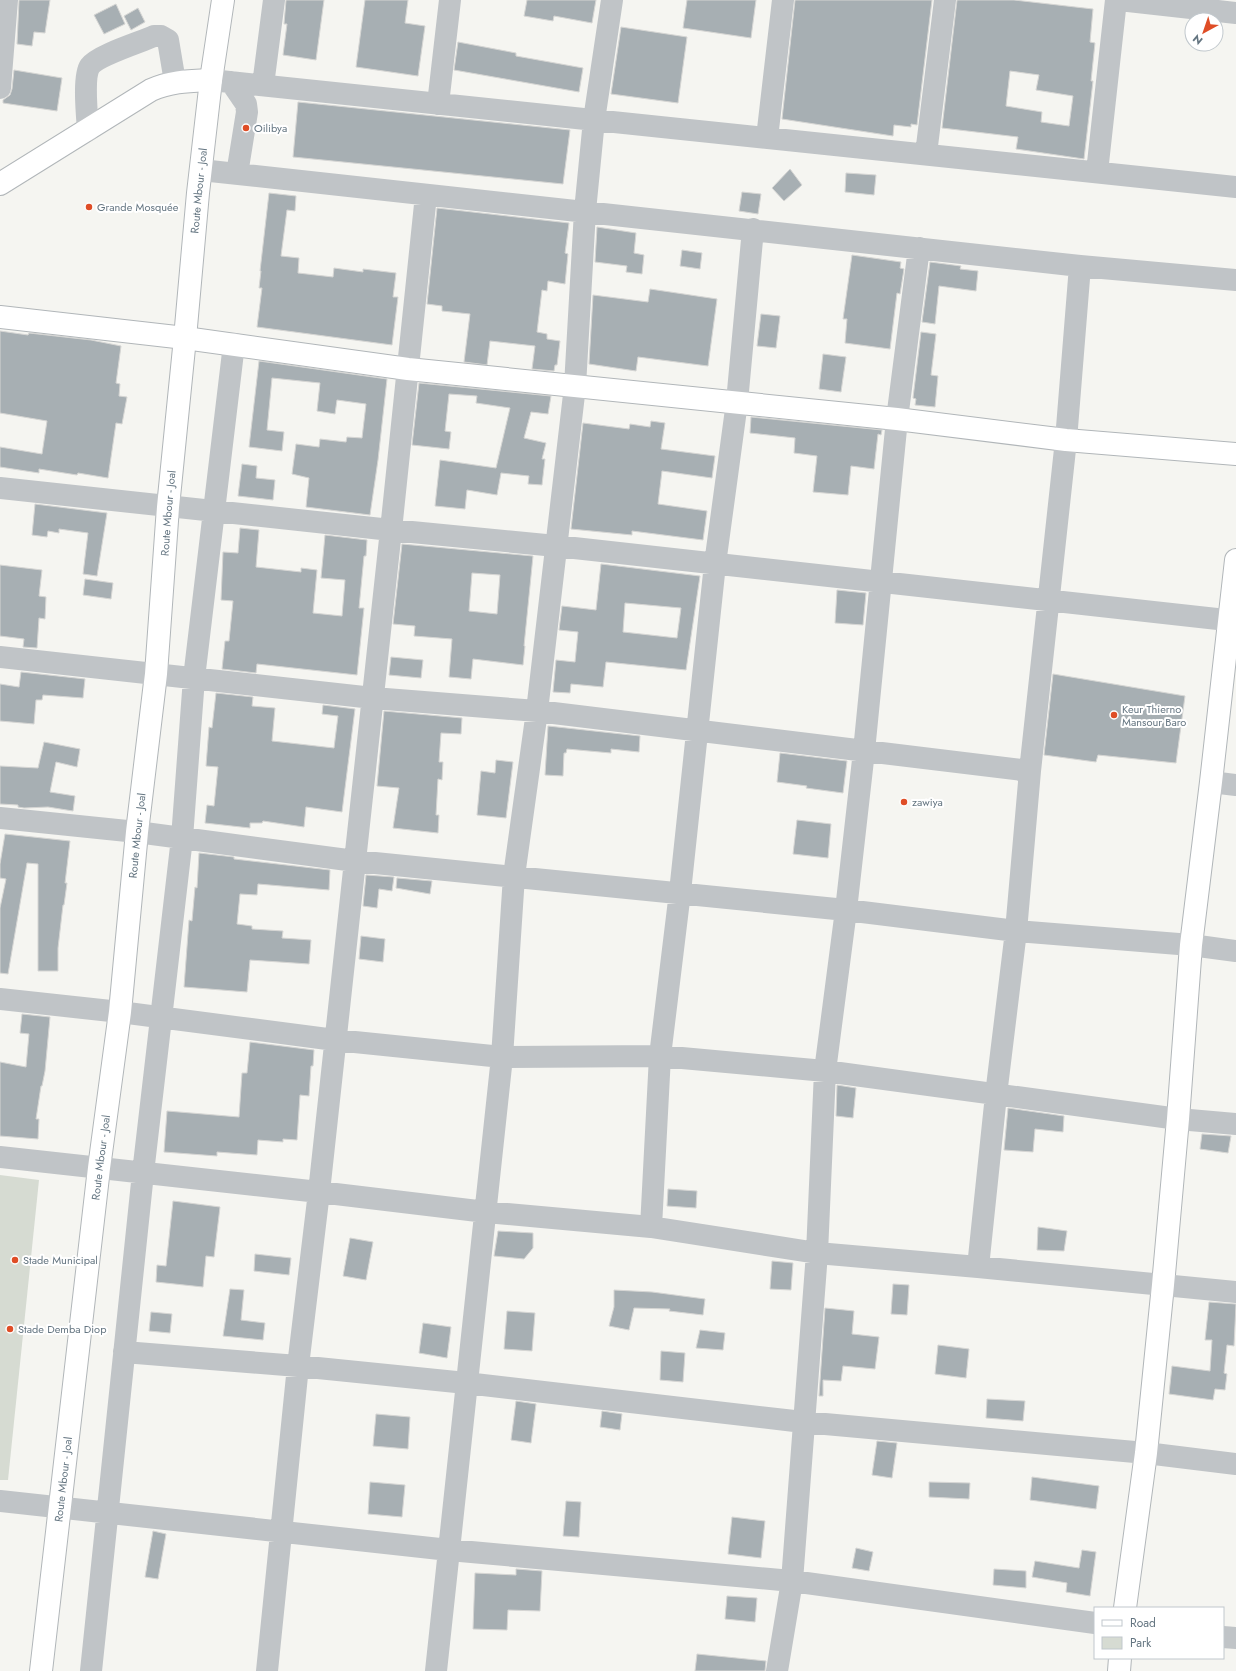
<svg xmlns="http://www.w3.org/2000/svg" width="1236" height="1671" viewBox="0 0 1236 1671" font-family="Jost,sans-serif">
  <rect width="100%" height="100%" fill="#f5f5f1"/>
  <path fill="#d6dbd2" d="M 0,1175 L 39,1180 L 8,1480 L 0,1480 Z"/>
  <path fill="#a7afb3" stroke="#d6d6d4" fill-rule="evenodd" d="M 19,0 L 50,0 L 45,33 L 34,32 L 32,46 L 17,44 Z
    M 286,0 L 324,0 L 316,60 L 283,55 L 287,24 L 284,24 Z
    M 365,0 L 408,0 L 405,23 L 425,26 L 418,76 L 356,67 Z
    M 527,0 L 596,0 L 592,23 L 554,16 L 553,21 L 524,16 Z
    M 687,0 L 756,0 L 751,38 L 683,28 Z
    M 795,0 L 932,0 L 917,125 L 911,124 L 911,127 L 894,125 L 893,136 L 782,119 Z
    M 957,0 L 1014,0 L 1093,9 L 1090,42 L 1095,43 L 1091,81 L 1093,81 L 1084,159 L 1016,149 L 1018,137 L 942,128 ZM 1010,71 L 1039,75 L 1036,90 L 1073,96 L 1069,126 L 1041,122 L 1042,112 L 1006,106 Z
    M 116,4 L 125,24 L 104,34 L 94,15 Z
    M 138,8 L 145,22 L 131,30 L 124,16 Z
    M 621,27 L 687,37 L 678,103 L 611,94 Z
    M 458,42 L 516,53 L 516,56 L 583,68 L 579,92 L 454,70 Z
    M 14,70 L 62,78 L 57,111 L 3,103 L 3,100 L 10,95 L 12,89 Z
    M 298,102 L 570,130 L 563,184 L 293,157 Z
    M 790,169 L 802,185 L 784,201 L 772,188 Z
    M 846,173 L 876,175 L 874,195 L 845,192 Z
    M 742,192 L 761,194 L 758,214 L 739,211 Z
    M 269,193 L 296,196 L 295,211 L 287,210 L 281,256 L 299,258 L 298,273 L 333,277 L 334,268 L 363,272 L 363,269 L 396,273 L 393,297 L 398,297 L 392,345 L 257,327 L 262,288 L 259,288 L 261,271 L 260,271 Z
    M 437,208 L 569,223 L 565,253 L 568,254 L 565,284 L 548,281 L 547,291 L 542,290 L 537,332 L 547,334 L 547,339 L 560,341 L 557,365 L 555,365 L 554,371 L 532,369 L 535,346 L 490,341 L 487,365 L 464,362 L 470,314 L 442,311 L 442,306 L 427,304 Z
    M 597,227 L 636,233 L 634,253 L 644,255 L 642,274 L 626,272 L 627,266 L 595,262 Z
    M 682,250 L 702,253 L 700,269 L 680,266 Z
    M 852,255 L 901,262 L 900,268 L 904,269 L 900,294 L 897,293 L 890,349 L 845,343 L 847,319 L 843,319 Z
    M 930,262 L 961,266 L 960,269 L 978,271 L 976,291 L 939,286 L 935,324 L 922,322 Z
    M 650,289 L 717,299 L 708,366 L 638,357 L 636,371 L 589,364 L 593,295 L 648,302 Z
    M 761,314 L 780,316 L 776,348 L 757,346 Z
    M 0,331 L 28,335 L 29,333 L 91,340 L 121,346 L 116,383 L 120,384 L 119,396 L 127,397 L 122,424 L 116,423 L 108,478 L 78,473 L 77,475 L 39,469 L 39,473 L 0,467 L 0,447 L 42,454 L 47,421 L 0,413 Z
    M 921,332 L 936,334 L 931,375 L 938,376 L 935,407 L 915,405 L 916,399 L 913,398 Z
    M 823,354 L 846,357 L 841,392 L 819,389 Z
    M 259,361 L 387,379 L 378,460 L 370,515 L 306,507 L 309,478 L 292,474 L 296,444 L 319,447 L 320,439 L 346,442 L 347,437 L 362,438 L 366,404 L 337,400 L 335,414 L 317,411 L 320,383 L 272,378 L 267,430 L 284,432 L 282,451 L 249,447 Z
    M 419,383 L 551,396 L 548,414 L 531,412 L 524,438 L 546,443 L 542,459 L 545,459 L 542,485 L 528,484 L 529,476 L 501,473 L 497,495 L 467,490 L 465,509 L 435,506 L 440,460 L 496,468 L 510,408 L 476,403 L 477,396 L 449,394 L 445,431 L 451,432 L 449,449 L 412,445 Z
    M 751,417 L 882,430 L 881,435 L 878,434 L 874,469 L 851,466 L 848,495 L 813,492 L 817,456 L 794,453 L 795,438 L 750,433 Z
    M 651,421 L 665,423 L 661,449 L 715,456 L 712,478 L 662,471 L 658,504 L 707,511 L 703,540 L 632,531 L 632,535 L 571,529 L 583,423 L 629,429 L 630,424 L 650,427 Z
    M 242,464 L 257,466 L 256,478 L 275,480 L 273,500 L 238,496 Z
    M 35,504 L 107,513 L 97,576 L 83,574 L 88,533 L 59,529 L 59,533 L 48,531 L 47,537 L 32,535 Z
    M 240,528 L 259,530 L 256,567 L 301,572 L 301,568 L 317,570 L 313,613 L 342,616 L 345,580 L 321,578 L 325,535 L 367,540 L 366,556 L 364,556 L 359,608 L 364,608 L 357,675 L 257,664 L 256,673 L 222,669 L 225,641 L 229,641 L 233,601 L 221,600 L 223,552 L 238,553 Z
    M 402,544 L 533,556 L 524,646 L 525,646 L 523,665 L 473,659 L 471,679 L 449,677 L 452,639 L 414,636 L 415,626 L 393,624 ZM 472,573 L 500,575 L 497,614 L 469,611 Z
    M 601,564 L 700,576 L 686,670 L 606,662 L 603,687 L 571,684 L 570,693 L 553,692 L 556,660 L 575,662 L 578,632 L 559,630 L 562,606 L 596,610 ZM 625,603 L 681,608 L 677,638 L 623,632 Z
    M 0,565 L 42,570 L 39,596 L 46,597 L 45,619 L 39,618 L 37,648 L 23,647 L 24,639 L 0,636 Z
    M 85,579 L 113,583 L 111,599 L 83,595 Z
    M 837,590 L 866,593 L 863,625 L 835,623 Z
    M 391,657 L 423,660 L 421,678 L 389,675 Z
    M 21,672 L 85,679 L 83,698 L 43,695 L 42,700 L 36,700 L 34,724 L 0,721 L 0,684 L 19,687 Z
    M 1053,674 L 1185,696 L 1176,763 L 1098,755 L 1096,762 L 1044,755 Z
    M 216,693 L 253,697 L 252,706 L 275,708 L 272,741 L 334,748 L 338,716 L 322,714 L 323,705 L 355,709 L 342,812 L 306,807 L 304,827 L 263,821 L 262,823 L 250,823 L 250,828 L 205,823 L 207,805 L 214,806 L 218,767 L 206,766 L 209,727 L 212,728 Z
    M 384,711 L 462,718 L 461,734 L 441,733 L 439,762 L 443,762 L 442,780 L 438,779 L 436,815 L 439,815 L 438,833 L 393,828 L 399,788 L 377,786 Z
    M 548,726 L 640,736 L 639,752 L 611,749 L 611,753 L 567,749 L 566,753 L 564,753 L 563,776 L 545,775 Z
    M 44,742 L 80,749 L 77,767 L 56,762 L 50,792 L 75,796 L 73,811 L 48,807 L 24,808 L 18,807 L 18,805 L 0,804 L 0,766 L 38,768 Z
    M 780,753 L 847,761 L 843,793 L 806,788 L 807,786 L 777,782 Z
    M 496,760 L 513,762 L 506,818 L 477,815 L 481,771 L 495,773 Z
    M 797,820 L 831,824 L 828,858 L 793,854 Z
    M 5,834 L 70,841 L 65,883 L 67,883 L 64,905 L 63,905 L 58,948 L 58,971 L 38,971 L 38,864 L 27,863 L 8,974 L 0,973 L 0,908 L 6,879 L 0,878 L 0,864 Z
    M 199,853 L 234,857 L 234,859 L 330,870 L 329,890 L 258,884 L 257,895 L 240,894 L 237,924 L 252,926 L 252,929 L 283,931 L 282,938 L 311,940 L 309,964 L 250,960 L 247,992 L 184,987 L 189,920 L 192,921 L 195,887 L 197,888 Z
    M 366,875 L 394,877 L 392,891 L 379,889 L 377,908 L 363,906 Z
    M 397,878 L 432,881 L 430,894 L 396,888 Z
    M 361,936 L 385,939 L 383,962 L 359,959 Z
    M 22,1014 L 50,1017 L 45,1071 L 42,1086 L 41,1086 L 36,1119 L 39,1119 L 38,1139 L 0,1136 L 0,1062 L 26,1067 L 29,1034 L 20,1033 Z
    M 250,1042 L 314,1050 L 313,1066 L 311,1066 L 309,1096 L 300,1095 L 297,1140 L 283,1139 L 283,1142 L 258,1140 L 257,1155 L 217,1152 L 217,1156 L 164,1152 L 167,1111 L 239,1117 L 242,1073 L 247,1073 Z
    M 837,1085 L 856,1088 L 853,1118 L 836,1116 Z
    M 1008,1108 L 1064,1116 L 1063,1132 L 1035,1129 L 1033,1152 L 1004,1150 Z
    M 1202,1134 L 1231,1136 L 1228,1153 L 1200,1149 Z
    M 668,1189 L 697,1191 L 696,1208 L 667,1206 Z
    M 173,1201 L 220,1207 L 214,1257 L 206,1256 L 203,1287 L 156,1282 L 157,1265 L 166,1266 Z
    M 1038,1227 L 1067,1231 L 1064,1251 L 1037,1250 Z
    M 498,1231 L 533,1233 L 533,1248 L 524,1259 L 494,1256 Z
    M 350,1238 L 373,1242 L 366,1280 L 343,1276 Z
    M 255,1254 L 291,1258 L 289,1275 L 254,1271 Z
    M 772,1261 L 793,1263 L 791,1290 L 770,1289 Z
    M 893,1284 L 909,1285 L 907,1315 L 891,1314 Z
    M 230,1289 L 244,1290 L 241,1320 L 265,1323 L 263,1340 L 223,1336 Z
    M 614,1290 L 652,1292 L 705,1299 L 703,1315 L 669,1311 L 670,1309 L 634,1308 L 629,1330 L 609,1326 L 614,1307 Z
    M 1209,1302 L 1236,1304 L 1234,1346 L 1227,1345 L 1224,1373 L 1227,1374 L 1225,1390 L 1215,1389 L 1213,1400 L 1169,1394 L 1172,1366 L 1210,1371 L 1212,1340 L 1205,1340 Z
    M 825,1308 L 854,1311 L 852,1334 L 879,1337 L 875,1369 L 843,1366 L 841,1381 L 823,1380 L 823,1396 L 819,1396 Z
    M 507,1311 L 535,1313 L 532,1351 L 504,1349 Z
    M 151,1312 L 172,1314 L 170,1333 L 149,1331 Z
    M 423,1323 L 451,1327 L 447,1358 L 419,1353 Z
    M 700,1330 L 725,1333 L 723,1350 L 696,1348 Z
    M 938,1345 L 969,1349 L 966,1378 L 935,1374 Z
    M 661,1351 L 685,1353 L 683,1382 L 660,1380 Z
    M 987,1399 L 1025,1401 L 1023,1421 L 986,1418 Z
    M 516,1401 L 536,1404 L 531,1443 L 511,1440 Z
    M 602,1411 L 622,1414 L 620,1430 L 600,1427 Z
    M 376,1414 L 410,1417 L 408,1449 L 373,1446 Z
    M 877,1441 L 897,1443 L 892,1478 L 872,1475 Z
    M 1032,1477 L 1099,1486 L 1096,1509 L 1030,1500 Z
    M 370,1482 L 405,1485 L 402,1517 L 368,1514 Z
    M 929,1482 L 970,1483 L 969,1499 L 929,1497 Z
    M 566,1501 L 581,1502 L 579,1537 L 563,1536 Z
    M 732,1517 L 765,1521 L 761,1558 L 728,1554 Z
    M 153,1531 L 166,1534 L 158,1579 L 145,1577 Z
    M 856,1548 L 873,1552 L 869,1571 L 852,1568 Z
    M 1082,1550 L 1096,1552 L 1090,1596 L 1066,1592 L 1067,1583 L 1032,1577 L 1035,1561 L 1079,1568 Z
    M 516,1569 L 542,1571 L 540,1611 L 508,1610 L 507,1630 L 473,1629 L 475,1573 L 516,1575 Z
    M 994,1569 L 1026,1571 L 1026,1588 L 993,1585 Z
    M 727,1596 L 757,1598 L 755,1622 L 725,1619 Z
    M 697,1654 L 766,1661 L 765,1671 L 695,1671 Z"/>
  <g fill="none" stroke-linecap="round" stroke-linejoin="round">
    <defs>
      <g id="major">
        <path d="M 0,184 L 151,90 C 171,81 190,81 211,80"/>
        <path d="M 0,317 L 185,338 L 408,369 L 897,419 L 1066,440 L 1236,454"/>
        <path d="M 1125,1608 L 1146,1453 L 1163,1285 L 1178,1119 L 1191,945 L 1211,782 L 1236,560"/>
        <path id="s1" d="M 41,1671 L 99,1168 L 120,1012 L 137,832 L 156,674 L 168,507 L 185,338 L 198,193 L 211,80 L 223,0"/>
        <path d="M 1119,1671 L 1120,1658"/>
      </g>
    </defs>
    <use href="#major" stroke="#b1b6b9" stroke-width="24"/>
    <path stroke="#c0c4c7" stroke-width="22" d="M 1119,0 L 1236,13
      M 211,80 L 1236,187
      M 231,82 L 246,104 L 247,112 L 237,174
      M 263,85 L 274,0
      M 0,88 L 7,0
      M 438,104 L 450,0
      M 88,130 C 87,116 83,76 90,66 C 98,55 141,42 154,36 L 161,36 L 168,40 L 175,82
      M 767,138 L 783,0
      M 926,154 L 945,0
      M 201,170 L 1080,266 L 1236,280
      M 1097,172 L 1116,0
      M 0,488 L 391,530 L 556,546 L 1236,621
      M 0,657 L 373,698 L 537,711 L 1030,771
      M 1211,782 L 1236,785
      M 0,818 L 137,832 L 355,861 L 846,910 L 1016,931 L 1191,945 L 1236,951
      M 0,999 L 120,1012 L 335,1040 L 502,1057 L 660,1056 L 825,1071 L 1178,1119 L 1236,1124
      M 0,1157 L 319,1192 L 486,1212 L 651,1227 L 817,1253 L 978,1267 L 1236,1292
      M 651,1227 L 660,1056 L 680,892 L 715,564 L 737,402 L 753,229
      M 978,1267 L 996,1095 L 1016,931 L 1030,771 L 1066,440 L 1080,266
      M 124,1352 L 298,1366 L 466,1383 L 803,1422 L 1146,1453 L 1236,1464
      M 0,1501 L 449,1550 L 792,1581 L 1095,1623
      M 1223,1637 L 1236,1638
      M 91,1671 L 143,1173 L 182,838 L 194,678 L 234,344
      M 267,1671 L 298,1366 L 319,1192 L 391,530 L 426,195
      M 436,1671 L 502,1057 L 514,876 L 537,711 L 575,386 L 585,211 L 594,120 L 612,0
      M 777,1671 L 792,1581 L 817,1253 L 825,1071 L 846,910 L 864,751 L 897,419 L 919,248"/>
    <use href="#major" stroke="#fff" stroke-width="22"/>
  </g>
  <g fill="#df4d26" stroke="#fff" stroke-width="1.5">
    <circle cx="246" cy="128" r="4"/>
    <circle cx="89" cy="207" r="4"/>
    <circle cx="1114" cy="715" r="4"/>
    <circle cx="904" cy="802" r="4"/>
    <circle cx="15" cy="1260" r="4"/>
    <circle cx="10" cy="1329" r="4"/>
  </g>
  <g text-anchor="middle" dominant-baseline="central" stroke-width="4" stroke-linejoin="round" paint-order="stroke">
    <g font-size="11" fill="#647581" stroke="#fff" text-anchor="start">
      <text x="254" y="128">Oilibya</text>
      <text x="97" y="207">Grande Mosquée</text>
      <text x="1122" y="709">Keur Thierno<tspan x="1122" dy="13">Mansour Baro</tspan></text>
      <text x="912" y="802">zawiya</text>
      <text x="23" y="1260">Stade Municipal</text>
      <text x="18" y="1329">Stade Demba Diop</text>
    </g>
    <g font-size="11" fill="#647581" stroke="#fff">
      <text stroke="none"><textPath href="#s1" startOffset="1489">Route Mbour - Joal</textPath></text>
      <text stroke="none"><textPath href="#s1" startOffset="1165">Route Mbour - Joal</textPath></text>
      <text stroke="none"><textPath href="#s1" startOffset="841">Route Mbour - Joal</textPath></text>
      <text stroke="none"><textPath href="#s1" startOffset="517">Route Mbour - Joal</textPath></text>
      <text stroke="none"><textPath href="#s1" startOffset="193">Route Mbour - Joal</textPath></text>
    </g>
  </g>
  <rect x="1094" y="1607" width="130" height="52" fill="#ffffff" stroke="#c1c8cd"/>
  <rect x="1102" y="1620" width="20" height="6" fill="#ffffff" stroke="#c1c8cd"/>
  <text x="1130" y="1627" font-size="12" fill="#647581">Road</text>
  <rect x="1102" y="1637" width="20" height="12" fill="#d6dbd2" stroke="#c1c8cd"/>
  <text x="1130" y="1647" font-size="12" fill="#647581">Park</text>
  <g transform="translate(1204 32) rotate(220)"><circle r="19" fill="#ffffff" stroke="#c1c8cd"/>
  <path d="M0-3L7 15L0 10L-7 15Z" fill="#df4d26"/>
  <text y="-6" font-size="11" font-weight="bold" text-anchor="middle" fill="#647581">N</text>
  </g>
</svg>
